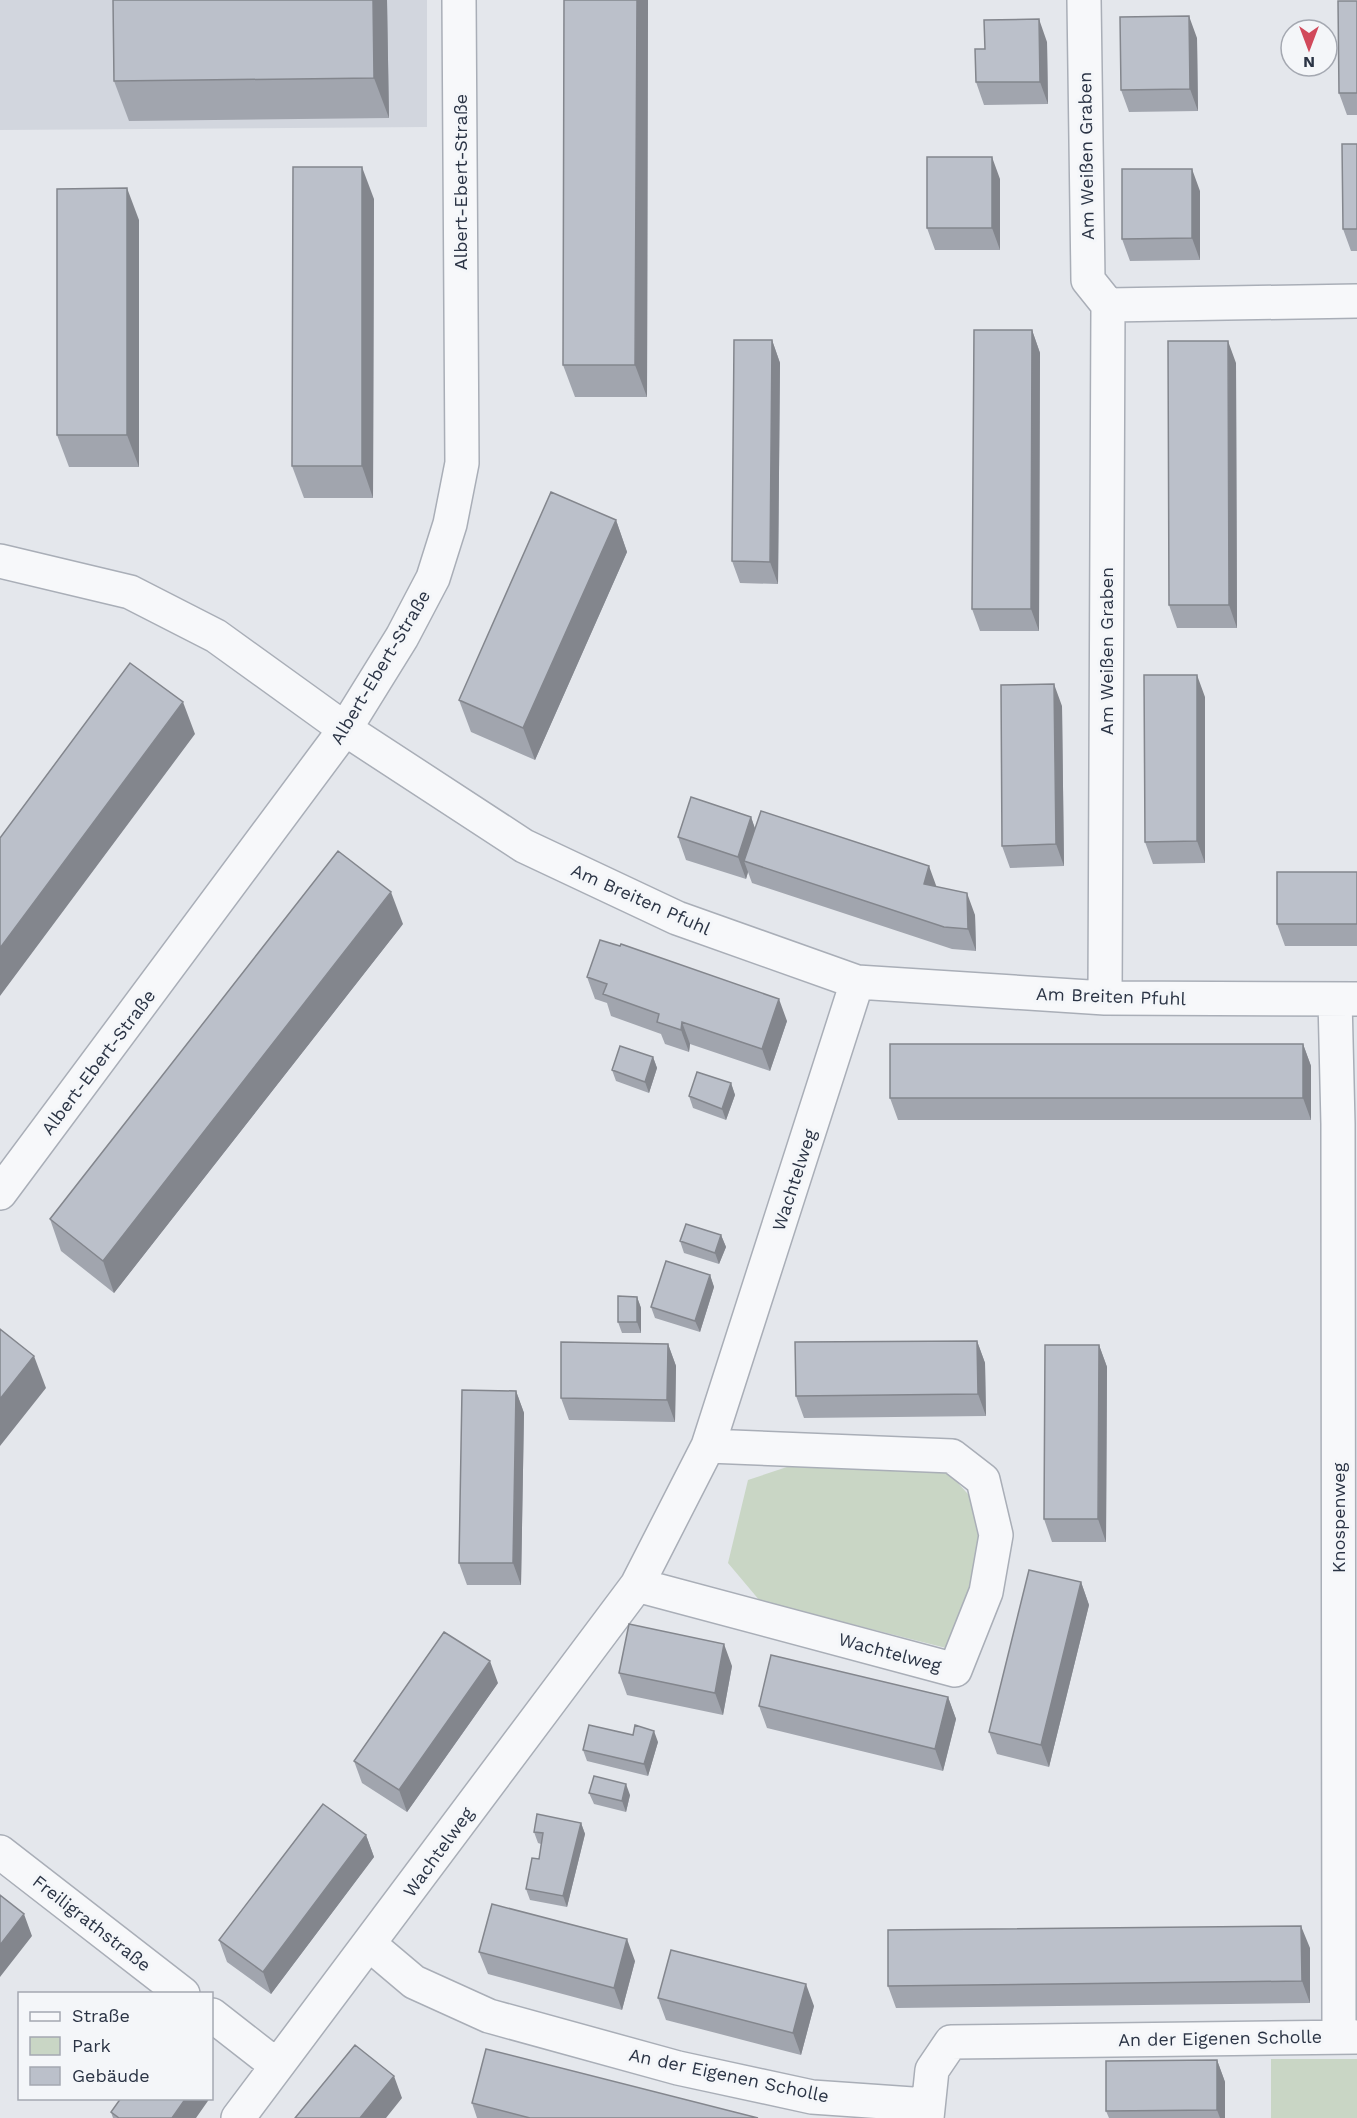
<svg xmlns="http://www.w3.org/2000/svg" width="1357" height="2118" viewBox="0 0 1357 2118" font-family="'Work Sans',sans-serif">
  <rect width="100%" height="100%" fill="#e4e7ec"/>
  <path fill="#d2d6de" d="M 0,0 L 427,0 L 427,127 L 0,130 Z"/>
  <path fill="#c9d6c5" d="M 793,1465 L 949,1473 L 984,1512 L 978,1582 L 958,1651 L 760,1601 L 728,1563 L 748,1480 Z
    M 1271,2059 L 1357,2059 L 1357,2118 L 1271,2118 Z"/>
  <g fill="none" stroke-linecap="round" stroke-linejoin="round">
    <defs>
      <path id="minor" d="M 1084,0 L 1088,280 L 1108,305 L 1105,998
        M 1108,305 L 1357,301
        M 0,561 L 130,592 L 216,636 L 345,729 L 524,846 L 677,918 L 857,982 L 1105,998 L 1357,999
        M 1335,999 L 1338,1124 L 1339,2037
        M 0,1193 L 345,729 L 402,637 L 433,578 L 450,524 L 462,463 L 459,0
        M 637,1585 L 955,1670 L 986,1592 L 996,1535 L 983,1480 L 952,1456 L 708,1446
        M 0,1852 L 183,1994
        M 369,1944 L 414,1982 L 489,2016 L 678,2068 L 812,2097 L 927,2105
        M 212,2015 L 276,2065
        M 238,2118 L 637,1585 L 708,1446 L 857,982
        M 927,2118 L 932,2070 L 951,2042 L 1357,2037"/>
    </defs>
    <use href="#minor" stroke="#a9aeb7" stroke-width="36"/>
    <use href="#minor" stroke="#f7f8fa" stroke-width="33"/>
  </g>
  <path fill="#a1a5ae" d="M 113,0 L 387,0 L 389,118 L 129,121 L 114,81 Z
    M 564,0 L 648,0 L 647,397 L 575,397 L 563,365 Z
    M 1357,1 L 1357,115 L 1347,115 L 1339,93 Z
    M 1197,38 L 1198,111 L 1129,112 L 1121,90 Z
    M 1047,42 L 1048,104 L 984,105 L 976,82 L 985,49 Z
    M 1357,144 L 1357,251 L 1351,251 L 1343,229 Z
    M 1000,179 L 1000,250 L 935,250 L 927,228 Z
    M 1200,191 L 1200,260 L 1130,261 L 1122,239 Z
    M 374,199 L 373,498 L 304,498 L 292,466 Z
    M 139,220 L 139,467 L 69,467 L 57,435 Z
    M 1032,330 L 1040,353 L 1039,631 L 980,631 L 972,609 Z
    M 772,340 L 780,363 L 778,584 L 740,583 L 732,561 Z
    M 1236,363 L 1237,628 L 1177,628 L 1169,605 Z
    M 616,520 L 627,552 L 535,760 L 471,732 L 459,700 Z
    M 1205,697 L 1205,863 L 1153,864 L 1145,842 Z
    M 1062,706 L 1064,866 L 1010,868 L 1002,846 Z
    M 751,817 L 755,829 L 937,887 L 975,915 L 976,951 L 952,949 L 752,883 L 748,872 L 746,879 L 686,860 L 678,837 Z
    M 1357,872 L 1357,946 L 1285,946 L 1277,924 Z
    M 403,924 L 114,1293 L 61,1251 L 50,1219 Z
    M 587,977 L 787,1021 L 770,1071 L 690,1044 L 689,1052 L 665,1044 L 661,1034 L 611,1016 L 607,1003 L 595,999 Z
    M 1303,1044 L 1311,1066 L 1311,1120 L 898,1120 L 890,1098 Z
    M 653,1057 L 657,1068 L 649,1093 L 616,1081 L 612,1070 Z
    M 731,1083 L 735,1095 L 726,1120 L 693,1108 L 689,1096 Z
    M 721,1235 L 726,1247 L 719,1264 L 684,1253 L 680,1241 Z
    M 710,1275 L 714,1287 L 700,1332 L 655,1318 L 651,1307 Z
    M 637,1297 L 641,1308 L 641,1333 L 622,1333 L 618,1322 Z
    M 977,1341 L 985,1363 L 986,1416 L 804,1418 L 796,1396 Z
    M 668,1344 L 676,1366 L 675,1422 L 569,1420 L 561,1398 Z
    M 1099,1345 L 1107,1367 L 1106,1542 L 1052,1542 L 1044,1519 Z
    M 516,1391 L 524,1413 L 521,1585 L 467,1585 L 459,1563 Z
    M 1081,1582 L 1089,1605 L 1049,1767 L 997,1754 L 989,1732 Z
    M 732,1666 L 723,1715 L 627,1695 L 619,1673 Z
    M 498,1683 L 407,1812 L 362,1783 L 354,1761 Z
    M 948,1697 L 956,1719 L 943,1771 L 767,1728 L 759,1706 Z
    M 658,1742 L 648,1776 L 587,1761 L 583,1750 Z
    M 589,1793 L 630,1795 L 626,1812 L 594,1804 Z
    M 581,1823 L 585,1834 L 567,1907 L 530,1900 L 526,1889 L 539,1859 L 541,1844 L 538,1843 L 534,1832 Z
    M 366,1835 L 374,1857 L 271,1994 L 227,1962 L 219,1940 Z
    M 1310,1948 L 1310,2003 L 896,2008 L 888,1986 Z
    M 479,1952 L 635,1961 L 622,2010 L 488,1974 Z
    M 658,1998 L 814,2006 L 801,2055 L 666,2020 Z
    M 1217,2060 L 1225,2082 L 1225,2118 L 1109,2118 L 1106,2111 Z
    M 472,2103 L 758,2118 L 477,2118 Z
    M 111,2112 L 196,2118 L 113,2118 Z"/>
  <path fill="#83868d" d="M 373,0 L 387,0 L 389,118 L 374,78 Z
    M 637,0 L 648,0 L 647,397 L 635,365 Z
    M 1189,16 L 1197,38 L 1198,111 L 1190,89 Z
    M 1039,19 L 1047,42 L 1048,104 L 1040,82 Z
    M 992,157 L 1000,179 L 1000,250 L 992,228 Z
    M 362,167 L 374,199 L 373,498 L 362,466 Z
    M 1192,169 L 1200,191 L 1200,260 L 1192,238 Z
    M 127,188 L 139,220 L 139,467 L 127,435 Z
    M 1032,330 L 1040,353 L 1039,631 L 1031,609 Z
    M 772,340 L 780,363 L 778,584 L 770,562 Z
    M 1228,341 L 1236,363 L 1237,628 L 1229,605 Z
    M 616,520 L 627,552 L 535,760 L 523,728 Z
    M 1197,675 L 1205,697 L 1205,863 L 1197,841 Z
    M 1054,684 L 1062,706 L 1064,866 L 1056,844 Z
    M 183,702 L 195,734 L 0,996 L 0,948 Z
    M 751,817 L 759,840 L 744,861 L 748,872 L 746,879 L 738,857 Z
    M 929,866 L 937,888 L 924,884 Z
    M 391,892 L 403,924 L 114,1293 L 103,1261 Z
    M 967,893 L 975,915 L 976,951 L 968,929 Z
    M 779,999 L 787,1021 L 770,1071 L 762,1049 Z
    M 682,1022 L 690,1044 L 689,1052 L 681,1030 Z
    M 1303,1044 L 1311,1066 L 1311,1120 L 1303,1098 Z
    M 653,1057 L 657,1068 L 649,1093 L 645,1082 Z
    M 731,1083 L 735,1095 L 726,1120 L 722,1109 Z
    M 721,1235 L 726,1247 L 719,1264 L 715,1253 Z
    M 710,1275 L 714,1287 L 700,1332 L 695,1321 Z
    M 637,1297 L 641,1308 L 641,1333 L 637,1322 Z
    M 977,1341 L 985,1363 L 986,1416 L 978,1394 Z
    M 668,1344 L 676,1366 L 675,1422 L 667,1400 Z
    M 1099,1345 L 1107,1367 L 1106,1542 L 1098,1519 Z
    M 34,1356 L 46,1388 L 0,1446 L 0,1399 Z
    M 516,1391 L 524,1413 L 521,1585 L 513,1563 Z
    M 1081,1582 L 1089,1605 L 1049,1767 L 1041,1745 Z
    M 724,1644 L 732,1666 L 723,1715 L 715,1693 Z
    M 490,1661 L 498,1683 L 407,1812 L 399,1790 Z
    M 948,1697 L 956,1719 L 943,1771 L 935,1749 Z
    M 654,1731 L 658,1742 L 648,1776 L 644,1764 Z
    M 626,1784 L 630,1795 L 626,1812 L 622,1801 Z
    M 581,1823 L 585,1834 L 567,1907 L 563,1896 Z
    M 366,1835 L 374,1857 L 271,1994 L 263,1972 Z
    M 24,1914 L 32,1936 L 0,1977 L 0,1945 Z
    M 1301,1926 L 1310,1948 L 1310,2003 L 1302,1981 Z
    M 627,1939 L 635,1961 L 622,2010 L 614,1988 Z
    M 806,1984 L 814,2006 L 801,2055 L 793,2033 Z
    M 1217,2060 L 1225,2082 L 1225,2118 L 1220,2118 L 1217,2110 Z
    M 394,2076 L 402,2098 L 386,2118 L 360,2118 Z
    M 186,2098 L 210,2098 L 196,2118 L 172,2118 Z"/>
  <path fill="#bbc0ca" stroke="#83868d" stroke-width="1.5" d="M 113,0 L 373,0 L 374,78 L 114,81 Z
    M 564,0 L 637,0 L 635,365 L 563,365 Z
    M 1338,1 L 1357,1 L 1357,93 L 1339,93 Z
    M 1189,16 L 1190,89 L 1121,90 L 1120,17 Z
    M 1039,19 L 1040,82 L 976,82 L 975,49 L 985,49 L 984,20 Z
    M 1342,144 L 1357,144 L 1357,229 L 1343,229 Z
    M 927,157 L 992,157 L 992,228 L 927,228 Z
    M 293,167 L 362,167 L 362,466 L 292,466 Z
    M 1122,169 L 1192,169 L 1192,238 L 1122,239 Z
    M 127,188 L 127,435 L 57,435 L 57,189 Z
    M 974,330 L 1032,330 L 1031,609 L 972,609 Z
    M 734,340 L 772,340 L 770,562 L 732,561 Z
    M 1168,341 L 1228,341 L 1229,605 L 1169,605 Z
    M 551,492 L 616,520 L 523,728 L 459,700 Z
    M 130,663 L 183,702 L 0,948 L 0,838 Z
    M 1144,675 L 1197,675 L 1197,841 L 1145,842 Z
    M 1054,684 L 1056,844 L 1002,846 L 1001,685 Z
    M 691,797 L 751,817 L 738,857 L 678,837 Z
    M 761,811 L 929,866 L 924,884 L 967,893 L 968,929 L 944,927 L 744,861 Z
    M 338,851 L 391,892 L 103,1261 L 50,1219 Z
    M 1277,872 L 1357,872 L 1357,924 L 1277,924 Z
    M 600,940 L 620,946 L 621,944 L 779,999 L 762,1049 L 682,1022 L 681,1030 L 657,1022 L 659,1014 L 603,994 L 607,984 L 587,977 Z
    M 890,1044 L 1303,1044 L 1303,1098 L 890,1098 Z
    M 620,1046 L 653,1057 L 645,1082 L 612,1070 Z
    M 697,1072 L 731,1083 L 722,1109 L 689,1096 Z
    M 686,1224 L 721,1235 L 715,1253 L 680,1241 Z
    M 666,1261 L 710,1275 L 695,1321 L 651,1307 Z
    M 618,1296 L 637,1297 L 637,1322 L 618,1322 Z
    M 0,1329 L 34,1356 L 0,1399 Z
    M 977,1341 L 978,1394 L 796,1396 L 795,1342 Z
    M 561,1342 L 668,1344 L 667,1400 L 561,1398 Z
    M 1045,1345 L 1099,1345 L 1098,1519 L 1044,1519 Z
    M 462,1390 L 516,1391 L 513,1563 L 459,1563 Z
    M 1029,1570 L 1081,1582 L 1041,1745 L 989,1732 Z
    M 629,1624 L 724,1644 L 715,1693 L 619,1673 Z
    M 444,1632 L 490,1661 L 399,1790 L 354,1761 Z
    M 771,1655 L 948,1697 L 935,1749 L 759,1706 Z
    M 589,1725 L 633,1735 L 635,1725 L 654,1731 L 644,1764 L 583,1750 Z
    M 594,1776 L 626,1784 L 622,1801 L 589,1793 Z
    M 323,1804 L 366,1835 L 263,1972 L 219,1940 Z
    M 537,1814 L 581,1823 L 563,1896 L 526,1889 L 532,1858 L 539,1859 L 543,1833 L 534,1832 Z
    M 0,1895 L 24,1914 L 0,1945 Z
    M 492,1904 L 627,1939 L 614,1988 L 479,1952 Z
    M 1301,1926 L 1302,1981 L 888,1986 L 888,1930 Z
    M 671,1950 L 806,1984 L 793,2033 L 658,1998 Z
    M 355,2045 L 394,2076 L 360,2118 L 295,2118 Z
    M 486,2049 L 758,2118 L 530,2118 L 472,2103 Z
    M 1217,2060 L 1217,2110 L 1106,2111 L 1106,2061 Z
    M 121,2098 L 186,2098 L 172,2118 L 119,2118 L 111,2112 Z"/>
  <g text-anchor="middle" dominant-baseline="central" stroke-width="6" stroke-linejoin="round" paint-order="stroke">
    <g font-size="18" fill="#2b3445" stroke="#f4f6f9">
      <text transform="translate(1086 156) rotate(-91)">Am Weißen Graben</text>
      <text transform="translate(460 182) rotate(-90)">Albert-Ebert-Straße</text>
      <text transform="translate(1106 651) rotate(-90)">Am Weißen Graben</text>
      <text transform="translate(380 667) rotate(-59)">Albert-Ebert-Straße</text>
      <text transform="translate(641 899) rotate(24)">Am Breiten Pfuhl</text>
      <text transform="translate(1111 996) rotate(2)">Am Breiten Pfuhl</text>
      <text transform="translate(98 1062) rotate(-53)">Albert-Ebert-Straße</text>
      <text transform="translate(794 1180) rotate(-72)">Wachtelweg</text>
      <text transform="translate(1338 1518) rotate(-90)">Knospenweg</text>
      <text transform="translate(890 1652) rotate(15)">Wachtelweg</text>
      <text transform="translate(438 1852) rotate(-54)">Wachtelweg</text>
      <text transform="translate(92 1923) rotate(38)">Freiligrathstraße</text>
      <text transform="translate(1220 2038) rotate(-1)">An der Eigenen Scholle</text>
      <text transform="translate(729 2075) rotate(12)">An der Eigenen Scholle</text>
    </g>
  </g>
  <rect x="18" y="1992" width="195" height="108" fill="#f4f6f9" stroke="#a4a8b1" stroke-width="1.5"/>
  <rect x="30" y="2012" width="30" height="9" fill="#f7f8fa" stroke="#a4a8b1" stroke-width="1.5"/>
  <text x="72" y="2022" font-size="18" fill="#2b3445">Straße</text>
  <rect x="30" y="2037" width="30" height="18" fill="#c9d6c5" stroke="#a4a8b1" stroke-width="1.5"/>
  <text x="72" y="2052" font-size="18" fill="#2b3445">Park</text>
  <rect x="30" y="2067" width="30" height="18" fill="#bbc0ca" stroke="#a4a8b1" stroke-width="1.5"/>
  <text x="72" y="2082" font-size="18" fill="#2b3445">Gebäude</text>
  <g transform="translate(1309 48) rotate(180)"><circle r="28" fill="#f4f6f9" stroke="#a4a8b1" stroke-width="1.5"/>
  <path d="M0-4.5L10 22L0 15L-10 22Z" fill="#d1495b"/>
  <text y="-9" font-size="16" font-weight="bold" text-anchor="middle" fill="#2b3445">N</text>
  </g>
</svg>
